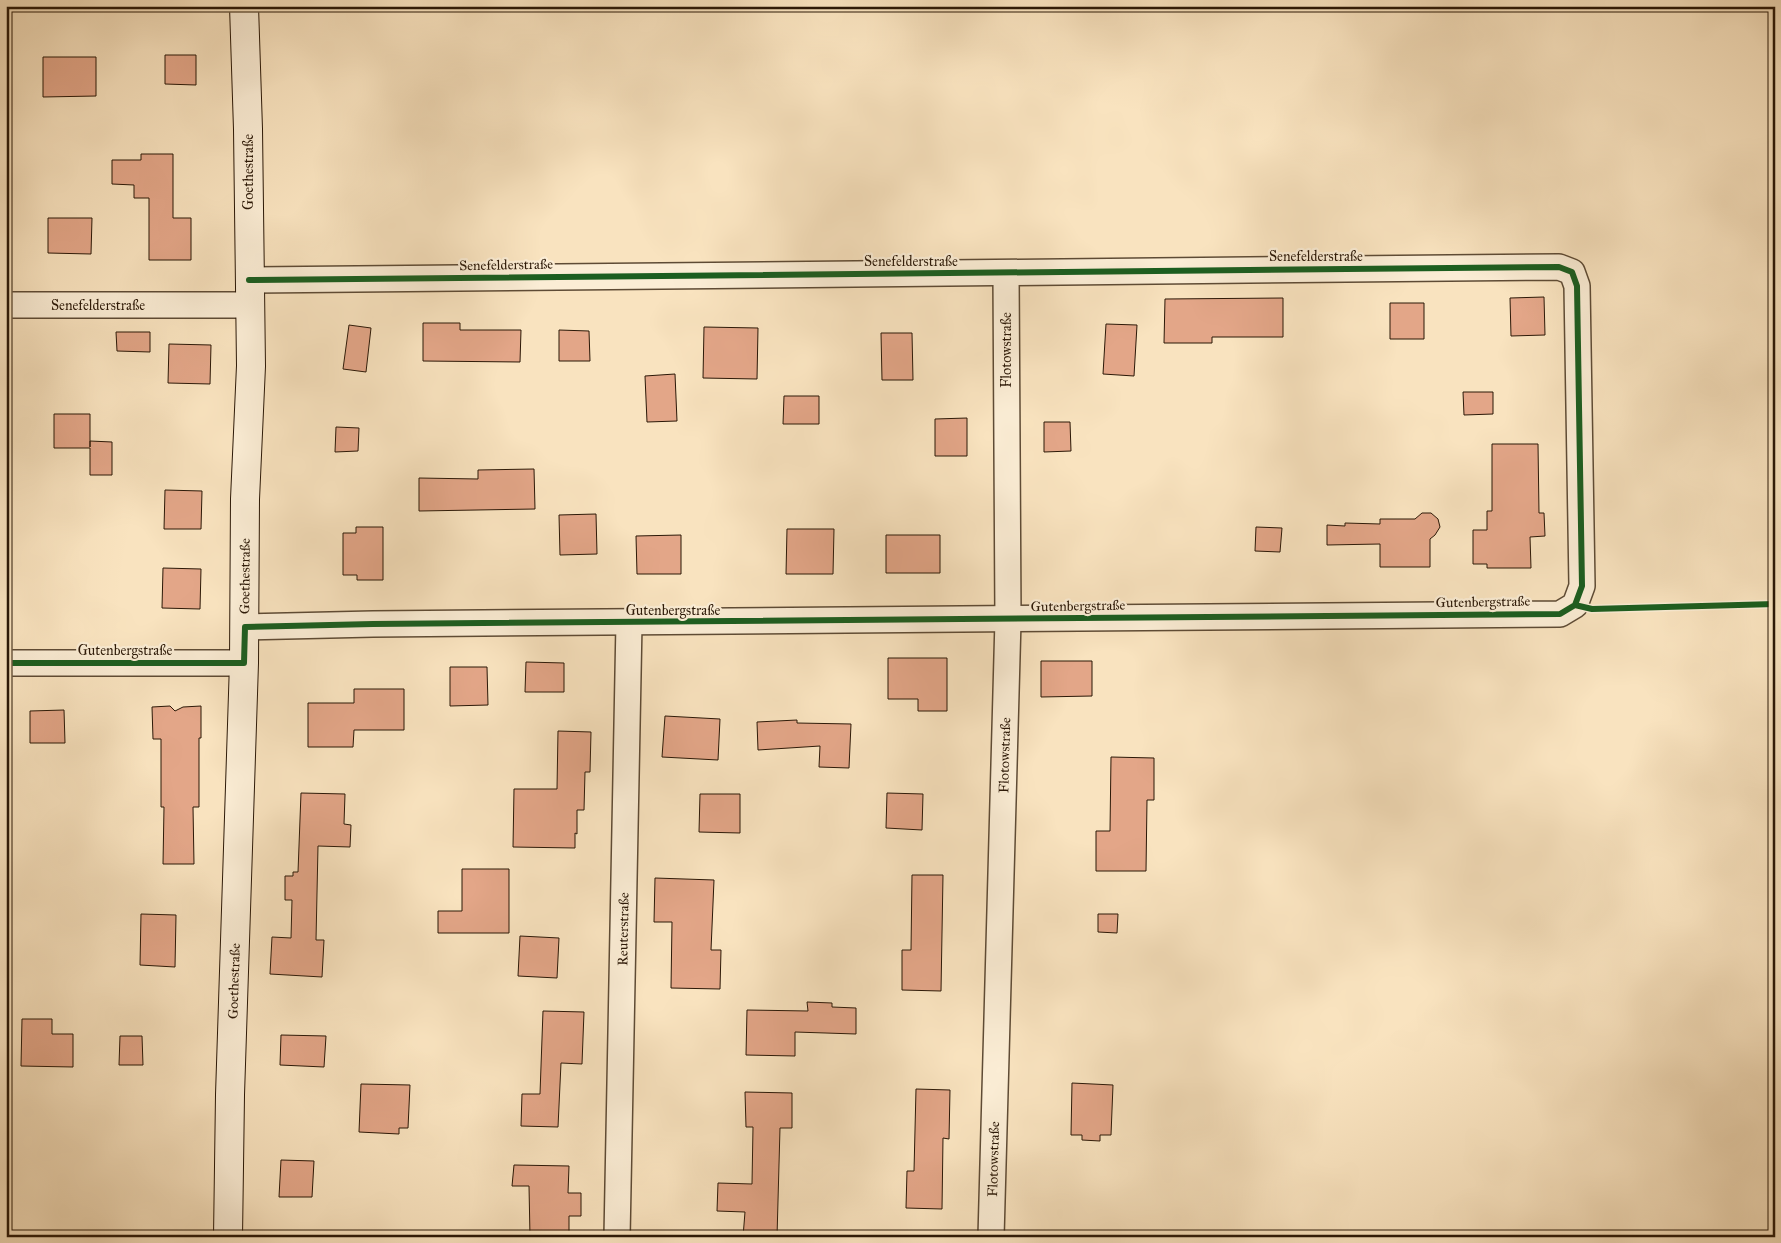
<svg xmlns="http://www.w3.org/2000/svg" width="1781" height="1243" viewBox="0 0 1781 1243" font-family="'IM FELL Great Primer',serif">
  <rect width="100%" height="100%" fill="#f9e3bf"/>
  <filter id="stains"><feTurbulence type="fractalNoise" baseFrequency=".004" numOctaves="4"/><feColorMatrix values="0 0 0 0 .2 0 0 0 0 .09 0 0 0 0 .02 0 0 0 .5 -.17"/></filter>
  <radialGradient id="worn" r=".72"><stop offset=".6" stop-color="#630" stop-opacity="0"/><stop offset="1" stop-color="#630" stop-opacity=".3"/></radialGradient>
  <path fill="#e3a688" stroke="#2b1807" d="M 165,55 L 196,55 L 196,85 L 165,84 Z
    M 43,57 L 96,57 L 96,96 L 43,97 Z
    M 141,154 L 173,154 L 173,218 L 191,218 L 191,260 L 149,260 L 149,198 L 134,198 L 134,185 L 112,184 L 112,160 L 141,160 Z
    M 48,218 L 92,218 L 91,254 L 48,253 Z
    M 1544,297 L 1545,335 L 1511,336 L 1510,298 Z
    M 1283,298 L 1283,337 L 1212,337 L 1212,343 L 1164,343 L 1165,299 Z
    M 1390,303 L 1424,303 L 1424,339 L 1390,339 Z
    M 423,323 L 460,323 L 460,330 L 521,330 L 520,362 L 423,361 Z
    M 1106,324 L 1137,325 L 1134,376 L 1103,374 Z
    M 349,325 L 371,328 L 366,372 L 343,369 Z
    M 704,327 L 758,328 L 757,379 L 703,378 Z
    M 559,330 L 589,331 L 590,361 L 559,361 Z
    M 116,332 L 150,332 L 150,352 L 117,351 Z
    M 881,333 L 912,333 L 913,380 L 882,380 Z
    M 169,344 L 211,345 L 210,384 L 168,383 Z
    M 675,374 L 677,421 L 647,422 L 645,376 Z
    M 1463,392 L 1493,392 L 1493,414 L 1464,415 Z
    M 784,396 L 819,396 L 819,424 L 783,424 Z
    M 54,414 L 90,414 L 90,447 L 90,441 L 112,442 L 112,475 L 90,475 L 90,448 L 54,448 Z
    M 967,418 L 967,456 L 935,456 L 935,419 Z
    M 1044,422 L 1070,422 L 1071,451 L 1044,452 Z
    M 336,427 L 359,428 L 358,451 L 335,452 Z
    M 1492,444 L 1538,444 L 1539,513 L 1544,513 L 1545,536 L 1530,537 L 1531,568 L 1487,568 L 1487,564 L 1473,564 L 1473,530 L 1487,530 L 1487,511 L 1492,511 Z
    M 534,469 L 535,509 L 419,511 L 419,478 L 478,479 L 478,470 Z
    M 165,490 L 202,491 L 201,529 L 164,529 Z
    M 1422,513 L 1431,513 L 1438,519 L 1440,527 L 1435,535 L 1430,539 L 1430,567 L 1380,567 L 1380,544 L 1327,545 L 1327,525 L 1345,526 L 1345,523 L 1380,524 L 1380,519 L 1415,519 Z
    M 596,514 L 597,554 L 560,555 L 559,515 Z
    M 356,527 L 383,527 L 383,580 L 357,580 L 357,575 L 343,575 L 343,533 L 356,533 Z
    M 1256,527 L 1282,528 L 1280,552 L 1255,551 Z
    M 787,529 L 834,529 L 833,574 L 786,574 Z
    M 681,535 L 681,574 L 637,574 L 636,536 Z
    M 886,535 L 940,535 L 940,573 L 886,573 Z
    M 163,568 L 201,569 L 200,609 L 162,608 Z
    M 888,658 L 947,658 L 947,711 L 918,711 L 918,699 L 888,699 Z
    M 1041,661 L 1092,661 L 1092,696 L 1041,697 Z
    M 526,662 L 564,663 L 564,692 L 525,692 Z
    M 450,667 L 487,667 L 488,705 L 450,706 Z
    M 354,689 L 404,689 L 404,730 L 354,730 L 353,747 L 308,747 L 308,703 L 354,703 Z
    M 170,706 L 175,711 L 183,707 L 201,706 L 201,738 L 199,738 L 199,807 L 193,807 L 194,864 L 163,864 L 164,807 L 161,807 L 161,739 L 153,739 L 152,707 Z
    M 64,710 L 65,743 L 30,743 L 30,711 Z
    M 665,716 L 720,719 L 718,760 L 662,757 Z
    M 797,720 L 797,723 L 851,724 L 849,768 L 819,767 L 820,746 L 758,750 L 757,722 Z
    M 558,731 L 591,732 L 590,772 L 585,772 L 584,810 L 577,810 L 577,834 L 575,833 L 575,848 L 513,847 L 514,789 L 557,789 Z
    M 1111,757 L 1154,758 L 1154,800 L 1147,800 L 1146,871 L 1096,871 L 1096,831 L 1110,831 Z
    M 301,793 L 345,794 L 344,824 L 351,825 L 350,847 L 318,846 L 316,940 L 324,940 L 322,977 L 270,974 L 272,937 L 291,938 L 292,900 L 285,900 L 285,876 L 293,876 L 293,872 L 298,872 Z
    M 887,793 L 923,794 L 922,830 L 886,828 Z
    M 700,794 L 740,794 L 740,833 L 699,832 Z
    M 462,869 L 509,869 L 509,933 L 438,933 L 438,911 L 462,911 Z
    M 912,875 L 943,875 L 941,991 L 902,990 L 902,950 L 911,950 Z
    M 655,878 L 714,880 L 711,950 L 721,950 L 720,989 L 671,988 L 672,922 L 654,922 Z
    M 141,914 L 176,915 L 175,967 L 140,965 Z
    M 1098,914 L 1118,914 L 1117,933 L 1098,932 Z
    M 520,936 L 559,938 L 557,978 L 518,976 Z
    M 807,1002 L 832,1003 L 832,1007 L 856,1008 L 856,1034 L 795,1032 L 795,1056 L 746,1055 L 747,1010 L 808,1011 Z
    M 543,1011 L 584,1012 L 582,1064 L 561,1063 L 558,1127 L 521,1126 L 522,1094 L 540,1094 Z
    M 22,1019 L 52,1019 L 52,1034 L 73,1034 L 73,1067 L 21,1066 Z
    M 281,1035 L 326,1036 L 324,1067 L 280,1065 Z
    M 120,1036 L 142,1036 L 143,1065 L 119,1065 Z
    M 1072,1083 L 1113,1085 L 1111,1135 L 1100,1135 L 1100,1141 L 1082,1140 L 1082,1135 L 1071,1135 Z
    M 361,1084 L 410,1085 L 408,1128 L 399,1128 L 399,1134 L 359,1132 Z
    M 916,1089 L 950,1090 L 949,1139 L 943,1138 L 942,1209 L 906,1208 L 907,1171 L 914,1171 Z
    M 745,1092 L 792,1093 L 792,1128 L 780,1128 L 777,1237 L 743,1237 L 745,1212 L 717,1211 L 718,1183 L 752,1184 L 753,1127 L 746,1127 Z
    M 281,1160 L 314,1161 L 312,1197 L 279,1197 Z
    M 514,1165 L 569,1166 L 568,1193 L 581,1193 L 581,1216 L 569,1216 L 569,1237 L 530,1237 L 529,1186 L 512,1186 Z"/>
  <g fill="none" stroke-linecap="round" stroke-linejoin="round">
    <defs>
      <g id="street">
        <path id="s1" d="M 6,305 L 250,305"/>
        <path d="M 245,627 L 373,624 L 1560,614 L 1575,605 L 1582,586 L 1577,286 L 1572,272 L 1559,267 L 249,280"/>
        <path d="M 6,663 L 244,663"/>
        <path id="s2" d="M 617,1237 L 629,623"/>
        <path id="s3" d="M 991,1237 L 1008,620 L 1006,273"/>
      </g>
      <g id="secondary">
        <path id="s4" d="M 228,1237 L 230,1095 L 244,663 L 245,499 L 251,366 L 248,129 L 244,6"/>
      </g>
    </defs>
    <use href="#street" stroke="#5e4b35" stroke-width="28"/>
    <use href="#secondary" stroke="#2b1807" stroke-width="30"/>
    <use href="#street" stroke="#fbedd5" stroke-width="25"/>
    <use href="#secondary" stroke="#fbedd5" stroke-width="28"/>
    <defs>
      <path id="cycleway" d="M 1575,605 L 1592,609 L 1775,604
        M 6,663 L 244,663 L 245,627 L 373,624 L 1560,614 L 1575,605 L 1582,586 L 1577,286 L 1572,272 L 1559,267 L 249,280"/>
    </defs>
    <use href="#cycleway" stroke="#fbedd5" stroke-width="9"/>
    <use href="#cycleway" stroke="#1b5e20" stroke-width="6"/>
  </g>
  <g text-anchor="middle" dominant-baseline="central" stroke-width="4.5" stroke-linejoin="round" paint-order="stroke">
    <g font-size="14" fill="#2b1807" stroke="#fbedd5">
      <text transform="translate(248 172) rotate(-90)">Goethestraße</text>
      <text x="1316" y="256">Senefelderstraße</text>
      <text x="911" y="261">Senefelderstraße</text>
      <text transform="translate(506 265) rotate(-1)">Senefelderstraße</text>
      <text stroke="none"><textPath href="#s1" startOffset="92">Senefelderstraße</textPath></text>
      <text transform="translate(1006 350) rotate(-90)">Flotowstraße</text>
      <text stroke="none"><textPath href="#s4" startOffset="661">Goethestraße</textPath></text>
      <text transform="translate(1483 602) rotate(-1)">Gutenbergstraße</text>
      <text transform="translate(1078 606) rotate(-1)">Gutenbergstraße</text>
      <text x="673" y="610">Gutenbergstraße</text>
      <text x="125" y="650">Gutenbergstraße</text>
      <text stroke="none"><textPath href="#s3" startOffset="482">Flotowstraße</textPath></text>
      <text stroke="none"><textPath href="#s2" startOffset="308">Reuterstraße</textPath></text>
      <text stroke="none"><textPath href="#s4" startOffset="256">Goethestraße</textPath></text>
      <text stroke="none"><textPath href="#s3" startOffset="78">Flotowstraße</textPath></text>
    </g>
  </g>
  <rect width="1781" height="1243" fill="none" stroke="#f9e3bf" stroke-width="25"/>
  <rect x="8" y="8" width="1766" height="1228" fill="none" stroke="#2b1807" stroke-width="2.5"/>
  <rect x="12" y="12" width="1756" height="1218" fill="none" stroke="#2b1807"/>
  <rect width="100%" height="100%" filter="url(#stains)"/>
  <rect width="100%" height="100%" fill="url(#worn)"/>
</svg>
